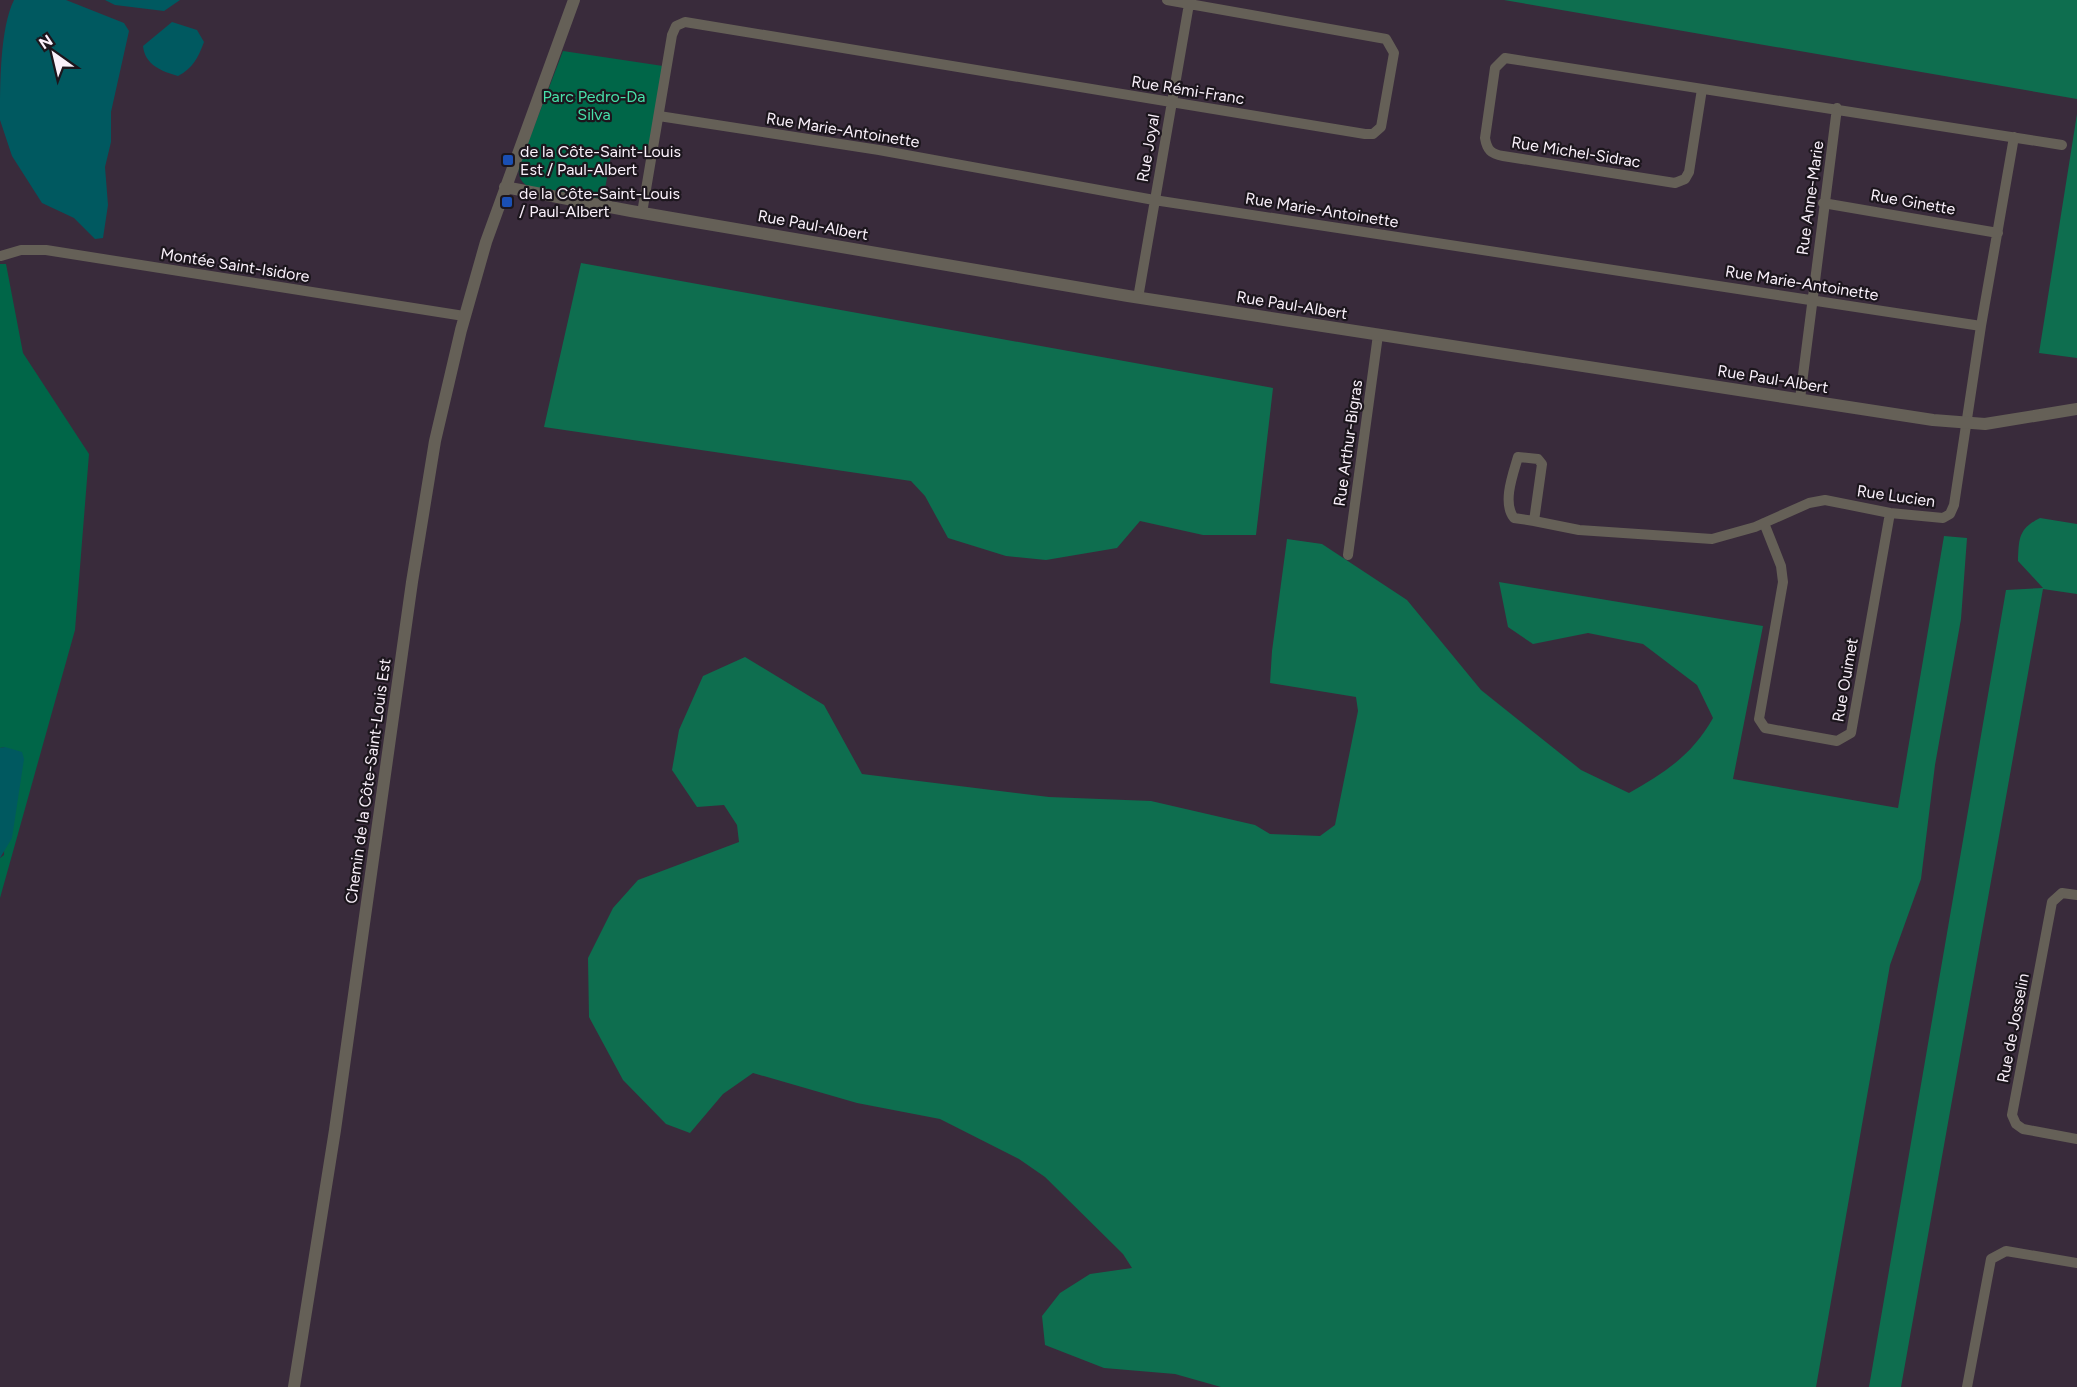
<svg xmlns="http://www.w3.org/2000/svg" width="2077" height="1387" viewBox="0 0 2077 1387" font-family="Figtree,sans-serif">
  <rect width="100%" height="100%" fill="#392b3b"/>
  <path fill="#006648" d="M 563,51 L 663,66 L 648,156 L 612,151 L 603,199 L 528,186 C 520,182 518,174 519,166 Z
    M 0,264 L 6,264 L 23,353 L 89,454 L 75,630 L 0,898 L 0,858 L 4,855 L 5,747 L 0,748 Z"/>
  <path fill="#0e6e4f" d="M 1504,0 L 2077,0 L 2077,99 Z
    M 2077,114 L 2077,358 L 2039,353 Z
    M 581,263 L 1273,388 L 1256,535 L 1203,535 L 1140,521 L 1117,548 L 1046,560 L 1006,556 L 948,538 L 925,496 L 911,481 L 544,427 Z
    M 2040,518 L 2077,524 L 2077,594 L 2043,589 L 1901,1387 L 1869,1387 L 2006,590 L 2043,588 L 2018,561 C 2019,539 2018,529 2040,518 Z
    M 1944,536 L 1967,538 L 1961,619 L 1935,765 L 1921,879 L 1890,965 L 1816,1387 L 1221,1387 L 1175,1374 L 1104,1368 L 1045,1345 L 1042,1316 L 1060,1293 L 1090,1274 L 1132,1268 L 1123,1254 L 1045,1177 L 1019,1159 L 940,1119 L 857,1103 L 753,1073 L 723,1094 L 690,1133 L 666,1124 L 623,1080 L 589,1017 L 588,958 L 613,908 L 638,880 L 739,842 L 737,825 L 724,805 L 697,807 L 672,770 L 679,730 L 703,676 L 745,657 L 824,705 L 862,774 L 1049,797 L 1151,801 L 1255,825 L 1270,834 L 1320,836 L 1335,825 L 1358,711 L 1356,697 L 1270,683 L 1272,651 L 1287,539 L 1322,544 L 1407,600 L 1481,690 L 1581,770 L 1629,793 C 1665,773 1693,754 1713,718 L 1697,685 L 1643,644 L 1588,633 L 1533,644 L 1508,627 L 1499,582 L 1763,626 L 1733,779 L 1898,808 Z"/>
  <path fill="#005960" d="M 14,0 L 66,0 L 124,23 L 129,31 L 111,112 L 111,142 L 105,167 L 108,205 L 103,238 L 95,239 L 74,218 L 42,203 L 12,156 L 0,120 C 0,84 0,28 14,0 Z
    M 105,0 L 180,0 L 164,11 L 115,5 Z
    M 172,22 L 197,30 L 204,42 C 198,58 193,68 178,76 C 161,71 145,65 143,46 Z
    M 5,747 L 22,752 L 24,759 L 12,838 L 0,858 L 0,748 Z"/>
  <g fill="none" stroke-linecap="round" stroke-linejoin="round">
    <path stroke="#656057" stroke-width="10" d="M 1702,89 L 1689,172 L 1685,179 L 1675,183 L 1503,156 C 1491,154 1487,150 1485,138 L 1495,68 L 1505,58 L 2062,145
      M 659,116 L 879,150 L 1154,200 L 1981,326
      M 1823,203 L 1998,233
      M 642,213 L 672,35 L 676,26 L 685,22 L 1365,134 L 1373,134 L 1381,127 L 1394,53 L 1386,39 L 1167,0
      M 1,256 L 21,250 L 46,250 L 464,316
      M 1138,298 L 1189,4
      M 1800,399 L 1837,108
      M 1534,521 L 1514,518 C 1502,503 1513,474 1518,457 L 1538,459 L 1542,464 L 1534,521 L 1579,530 L 1712,539 L 1755,527 L 1809,503 L 1825,500 L 1890,513 L 1943,518 L 1950,514 L 1954,505 L 1981,326 L 2014,137
      M 1764,523 L 1781,566 L 1783,582 L 1759,719 L 1765,728 L 1837,741 L 1851,733 L 1890,513
      M 1348,555 L 1378,335
      M 2077,895 L 2062,893 L 2052,902 L 2012,1115 L 2016,1124 L 2023,1129 L 2077,1139
      M 1967,1387 L 1991,1259 L 2006,1251 L 2077,1263"/>
    <path stroke="#656057" stroke-width="12" d="M 505,187 L 631,211 L 1128,296 L 1933,420 L 1985,424 L 2077,409
      M 294,1387 L 335,1130 L 412,582 L 435,441 L 461,330 L 486,242 L 574,0"/>
  </g>
  <g fill="#1a4fb4" stroke="#1c161d" stroke-width="2">
    <rect x="502" y="154" width="12" height="12" rx="3"/>
    <rect x="501" y="196" width="12" height="12" rx="3"/>
  </g>
  <g text-anchor="middle" dominant-baseline="central" stroke-width="4.5" stroke-linejoin="round" paint-order="stroke">
    <g font-size="16" fill="#faf1fb" stroke="#1c161d">
      <text transform="translate(1188 90) rotate(9)">Rue Rémi-Franc</text>
      <text transform="translate(843 130) rotate(9)">Rue Marie-Antoinette</text>
      <text transform="translate(1148 148) rotate(-80)">Rue Joyal</text>
      <text transform="translate(1576 152) rotate(9)">Rue Michel-Sidrac</text>
      <text transform="translate(1810 198) rotate(-82)">Rue Anne-Marie</text>
      <text transform="translate(1913 202) rotate(10)">Rue Ginette</text>
      <text transform="translate(1322 210) rotate(9)">Rue Marie-Antoinette</text>
      <text transform="translate(813 225) rotate(10)">Rue Paul-Albert</text>
      <text transform="translate(235 265) rotate(9)">Montée Saint-Isidore</text>
      <text transform="translate(1802 283) rotate(9)">Rue Marie-Antoinette</text>
      <text transform="translate(1292 305) rotate(9)">Rue Paul-Albert</text>
      <text transform="translate(1773 379) rotate(9)">Rue Paul-Albert</text>
      <text transform="translate(1348 443) rotate(-82)">Rue Arthur-Bigras</text>
      <text transform="translate(1896 496) rotate(8)">Rue Lucien</text>
      <text transform="translate(1845 680) rotate(-80)">Rue Ouimet</text>
      <text transform="translate(368 781) rotate(-82)">Chemin de la Côte-Saint-Louis Est</text>
      <text transform="translate(2013 1028) rotate(-79)">Rue de Josselin</text>
    </g>
    <g font-size="16" fill="#47e1a9" stroke="#1c161d">
      <text x="594" y="96">Parc Pedro-Da<tspan x="594" dy="18">Silva</tspan></text>
    </g>
    <g font-size="16" fill="#faf1fb" stroke="#1c161d" text-anchor="start">
      <text x="520" y="151">de la Côte-Saint-Louis<tspan x="520" dy="18">Est / Paul-Albert</tspan></text>
      <text x="519" y="193">de la Côte-Saint-Louis<tspan x="519" dy="18">/ Paul-Albert</tspan></text>
    </g>
  </g>
  <g transform="translate(54 54) rotate(326)" stroke="#1c161d" stroke-width="4.5" paint-order="stroke">
  <path d="M0-4.5L10 22L0 15L-10 22Z" fill="#faf1fb"/>
  <text y="-9" font-size="16" font-weight="bold" text-anchor="middle" fill="#faf1fb">N</text>
  </g>
</svg>
